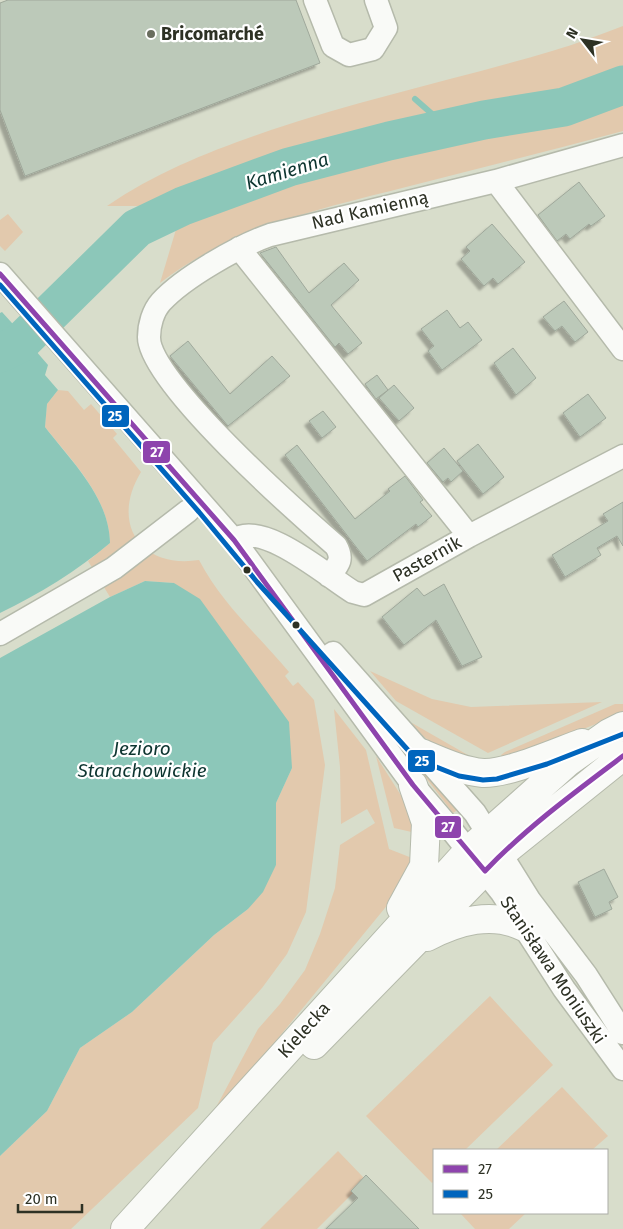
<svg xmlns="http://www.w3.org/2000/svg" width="623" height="1229" viewBox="0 0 623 1229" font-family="'Fira Sans',sans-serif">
  <defs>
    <filter id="shadow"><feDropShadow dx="-4.5" dy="4.5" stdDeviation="1" flood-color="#0004"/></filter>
  </defs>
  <rect width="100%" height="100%" fill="#d8ddcb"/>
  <path fill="#e2c9ad" d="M 623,26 L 623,131 C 552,150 481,168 410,186 C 324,208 232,227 160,283 L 183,206 L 107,206 C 158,171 213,150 271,130 C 363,99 458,79 552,51 C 576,44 599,35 623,26 Z
    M 8,214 L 23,232 L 5,251 L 0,246 L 0,220 Z
    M 58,390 L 68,391 L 84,410 L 91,404 L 117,434 L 113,438 L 141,472 C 110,523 140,569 199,560 C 222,604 258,635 289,672 L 285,676 L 293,686 L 298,682 L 314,700 L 325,765 L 306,912 L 287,954 L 262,988 L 213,1043 L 198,1108 L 71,1229 L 0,1229 L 0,1156 L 47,1111 L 80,1048 L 132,1012 L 214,935 L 248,909 L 276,865 L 276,803 L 292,768 L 174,583 L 145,581 L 110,597 L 88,561 L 110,543 C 109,497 72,461 45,427 L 47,404 Z
    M 370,671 L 432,699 L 471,707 L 602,702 L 488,753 L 396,701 Z
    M 615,704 L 623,704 L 623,713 L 504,761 L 501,755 L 505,752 Z
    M 334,709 L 366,750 L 389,849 L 412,858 L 394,897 L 206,1126 L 258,1029 L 280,1004 L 305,970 L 320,934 L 335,888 L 340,845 L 375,823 L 367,809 L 341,824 L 340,767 Z
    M 412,723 L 480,762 L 446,754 L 410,726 Z
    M 376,756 L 409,808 L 416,833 L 394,828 Z
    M 409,756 L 459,809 L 453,813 Z
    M 490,996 L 553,1065 L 465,1150 L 434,1150 L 434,1181 L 432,1183 L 366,1116 Z
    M 562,1087 L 608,1136 L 592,1150 L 496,1150 Z
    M 338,1151 L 364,1178 L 351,1191 L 353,1193 L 317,1229 L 260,1229 Z
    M 460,1213 L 526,1213 L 509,1229 L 475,1229 Z"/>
  <path fill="#8cc7b9" d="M 2,312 L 21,333 L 18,339 L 23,345 L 29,343 L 48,365 L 45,375 L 58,390 L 47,404 L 45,427 C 72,462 109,497 110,543 C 77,571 39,594 0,613 L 0,313 Z
    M 145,581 L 174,583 L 200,599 L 289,722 L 292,768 L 276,803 L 276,865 L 263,892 L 248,909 L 214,935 L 132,1012 L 80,1048 L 47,1111 L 0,1156 L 0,658 L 110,597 Z"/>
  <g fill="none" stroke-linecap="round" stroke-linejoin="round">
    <path stroke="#8cc7b9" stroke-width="6" d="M 415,99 L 448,128"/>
    <path stroke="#8cc7b9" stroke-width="39" d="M 0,353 L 20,343 L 137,228 L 183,206 L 289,167 L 389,141 L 484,120 L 564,107 L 623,85"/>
  </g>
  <path fill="#bcc9b9" stroke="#9fa89b" filter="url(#shadow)" d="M 8,0 L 296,0 L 320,63 L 25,176 L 0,110 L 0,3 Z
    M 579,182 L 605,216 L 591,226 L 589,224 L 570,239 L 566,234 L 557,241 L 538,215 Z
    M 492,224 L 525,262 L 498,284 L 493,278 L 484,286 L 461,259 L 470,251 L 466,247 Z
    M 276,247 L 309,293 L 344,263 L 359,280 L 331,305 L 362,343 L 348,354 L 339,343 L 335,347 L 260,253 Z
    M 564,301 L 588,332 L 575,342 L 562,326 L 555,331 L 543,317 Z
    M 447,310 L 460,328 L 468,322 L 482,340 L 442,370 L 428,351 L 434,346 L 421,329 Z
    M 188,341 L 230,394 L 272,356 L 290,376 L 228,426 L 170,356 Z
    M 513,348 L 536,378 L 516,395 L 494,363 Z
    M 377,375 L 388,390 L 376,399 L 365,384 Z
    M 394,385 L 414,408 L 399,421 L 379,398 Z
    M 588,394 L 606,418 L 580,437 L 563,413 Z
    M 323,411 L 336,427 L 322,438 L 309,421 Z
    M 478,444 L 504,477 L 483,494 L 457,461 Z
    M 297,445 L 355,519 L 390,491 L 388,489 L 405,476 L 423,500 L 420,502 L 432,516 L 418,527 L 416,524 L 367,561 L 285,455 Z
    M 444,448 L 463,471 L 451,482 L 448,478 L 443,482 L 427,463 Z
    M 623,502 L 623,546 L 617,536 L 597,548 L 601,555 L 565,577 L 552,555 L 608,521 L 603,514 Z
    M 444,584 L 482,657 L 462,666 L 436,620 L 404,645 L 382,617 L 417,588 L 424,596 Z
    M 604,869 L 618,897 L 609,902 L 612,909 L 595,917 L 578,882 Z
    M 366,1175 L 419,1229 L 326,1229 L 358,1198 L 351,1191 Z"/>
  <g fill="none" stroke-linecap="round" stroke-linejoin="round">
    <defs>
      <path id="minor" d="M 315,0 L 333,46 L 349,55 L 373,49 L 386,28 L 376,0
        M 496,181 L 623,349
        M 239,248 L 469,536
        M 0,274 L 234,540 L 413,785 L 454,833 L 502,893 L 564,989 L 623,1069
        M 234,540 C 262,519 328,577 353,592 L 364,595 L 469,536 L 623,456
        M 329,576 C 338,565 344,560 336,546 C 299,514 148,381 149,337 C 149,325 153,311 161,302 C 184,277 239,246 270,235 L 496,181 L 623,145
        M 0,634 L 114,568 L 188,511
        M 333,653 L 475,813 L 530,901 L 586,975 L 623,1033"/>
      <path id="major" d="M 421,753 C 441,761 461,771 483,773 C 508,774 557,752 582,743
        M 401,908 L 424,866 L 426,823 L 413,785
        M 427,937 C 458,921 492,911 524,927
        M 314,1045 L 501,854 L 623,756
        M 125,1229 L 468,851 L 568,762 L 609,733 L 623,726"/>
    </defs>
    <use href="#minor" stroke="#b5baab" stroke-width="25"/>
    <use href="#major" stroke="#b5baab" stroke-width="30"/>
    <use href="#minor" stroke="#f9faf7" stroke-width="22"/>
    <use href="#major" stroke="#f9faf7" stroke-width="28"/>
    <defs>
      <path id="bus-1" d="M 0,274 L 234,540 L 413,785 L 485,871 C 526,828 575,792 623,756"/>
      <path id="bus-2" d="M 0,285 L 199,512 L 257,582 L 416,759 L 459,776 L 483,780 L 497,779 L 547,764 L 623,734"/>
    </defs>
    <use href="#bus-1" stroke="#fff" stroke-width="9"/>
    <use href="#bus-2" stroke="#fff" stroke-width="9"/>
    <use href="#bus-1" stroke="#8e44ad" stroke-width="5"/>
    <use href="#bus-2" stroke="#0065bd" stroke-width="5"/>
  </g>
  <circle fill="#696d5e" stroke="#fff" stroke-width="2" cx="151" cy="34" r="5"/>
  <g fill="#2d3124" stroke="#fff" stroke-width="2">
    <circle cx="247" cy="570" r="4.5"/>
    <circle cx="296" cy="625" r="4.5"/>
  </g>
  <g text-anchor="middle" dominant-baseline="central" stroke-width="4.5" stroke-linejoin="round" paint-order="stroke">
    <g font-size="18" font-weight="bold" fill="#2d3124" stroke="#fff" text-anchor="start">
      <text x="161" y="34">Bricomarché</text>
    </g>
    <g font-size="18" fill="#2d3124" stroke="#fff">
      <text transform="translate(370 210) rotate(-13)">Nad Kamienną</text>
      <text transform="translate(427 559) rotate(-29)">Pasternik</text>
      <text transform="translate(553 970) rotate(56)">Stanisława Moniuszki</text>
      <text transform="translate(304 1030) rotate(-48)">Kielecka</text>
    </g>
    <g font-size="19" font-style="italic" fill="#0d3530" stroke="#fff">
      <text transform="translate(287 171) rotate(-17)">Kamienna</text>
      <text x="142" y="748">Jezioro<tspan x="142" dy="22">Starachowickie</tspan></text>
    </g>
  </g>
  <g stroke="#fff" stroke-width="2">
    <rect x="101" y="404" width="29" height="24" rx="5" fill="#0065bd"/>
    <rect x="142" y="440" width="29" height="24" rx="5" fill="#8e44ad"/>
    <rect x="407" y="749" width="29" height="24" rx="5" fill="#0065bd"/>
    <rect x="434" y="815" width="28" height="24" rx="5" fill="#8e44ad"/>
  </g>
  <g font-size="14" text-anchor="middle" font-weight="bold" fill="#fff">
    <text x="115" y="421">25</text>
    <text x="157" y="457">27</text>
    <text x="422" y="766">25</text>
    <text x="448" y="832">27</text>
  </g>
  <rect x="433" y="1149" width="175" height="65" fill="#ffffff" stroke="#abada7"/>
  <rect x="443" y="1165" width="25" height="8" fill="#8e44ad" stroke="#abada7"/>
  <text x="478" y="1174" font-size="15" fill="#2d3124">27</text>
  <rect x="443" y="1190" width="25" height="8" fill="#0065bd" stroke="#abada7"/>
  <text x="478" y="1199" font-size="15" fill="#2d3124">25</text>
  <g transform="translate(583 40) rotate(301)" stroke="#ffffff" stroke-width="4" paint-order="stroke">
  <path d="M0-4L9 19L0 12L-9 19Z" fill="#2d3124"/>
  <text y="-8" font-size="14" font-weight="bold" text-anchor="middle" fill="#2d3124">N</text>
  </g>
  <path d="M18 1204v8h64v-8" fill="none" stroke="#2d3124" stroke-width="2.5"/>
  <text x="25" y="1204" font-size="15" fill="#2d3124" stroke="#ffffff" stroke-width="4" paint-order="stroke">20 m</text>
</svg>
